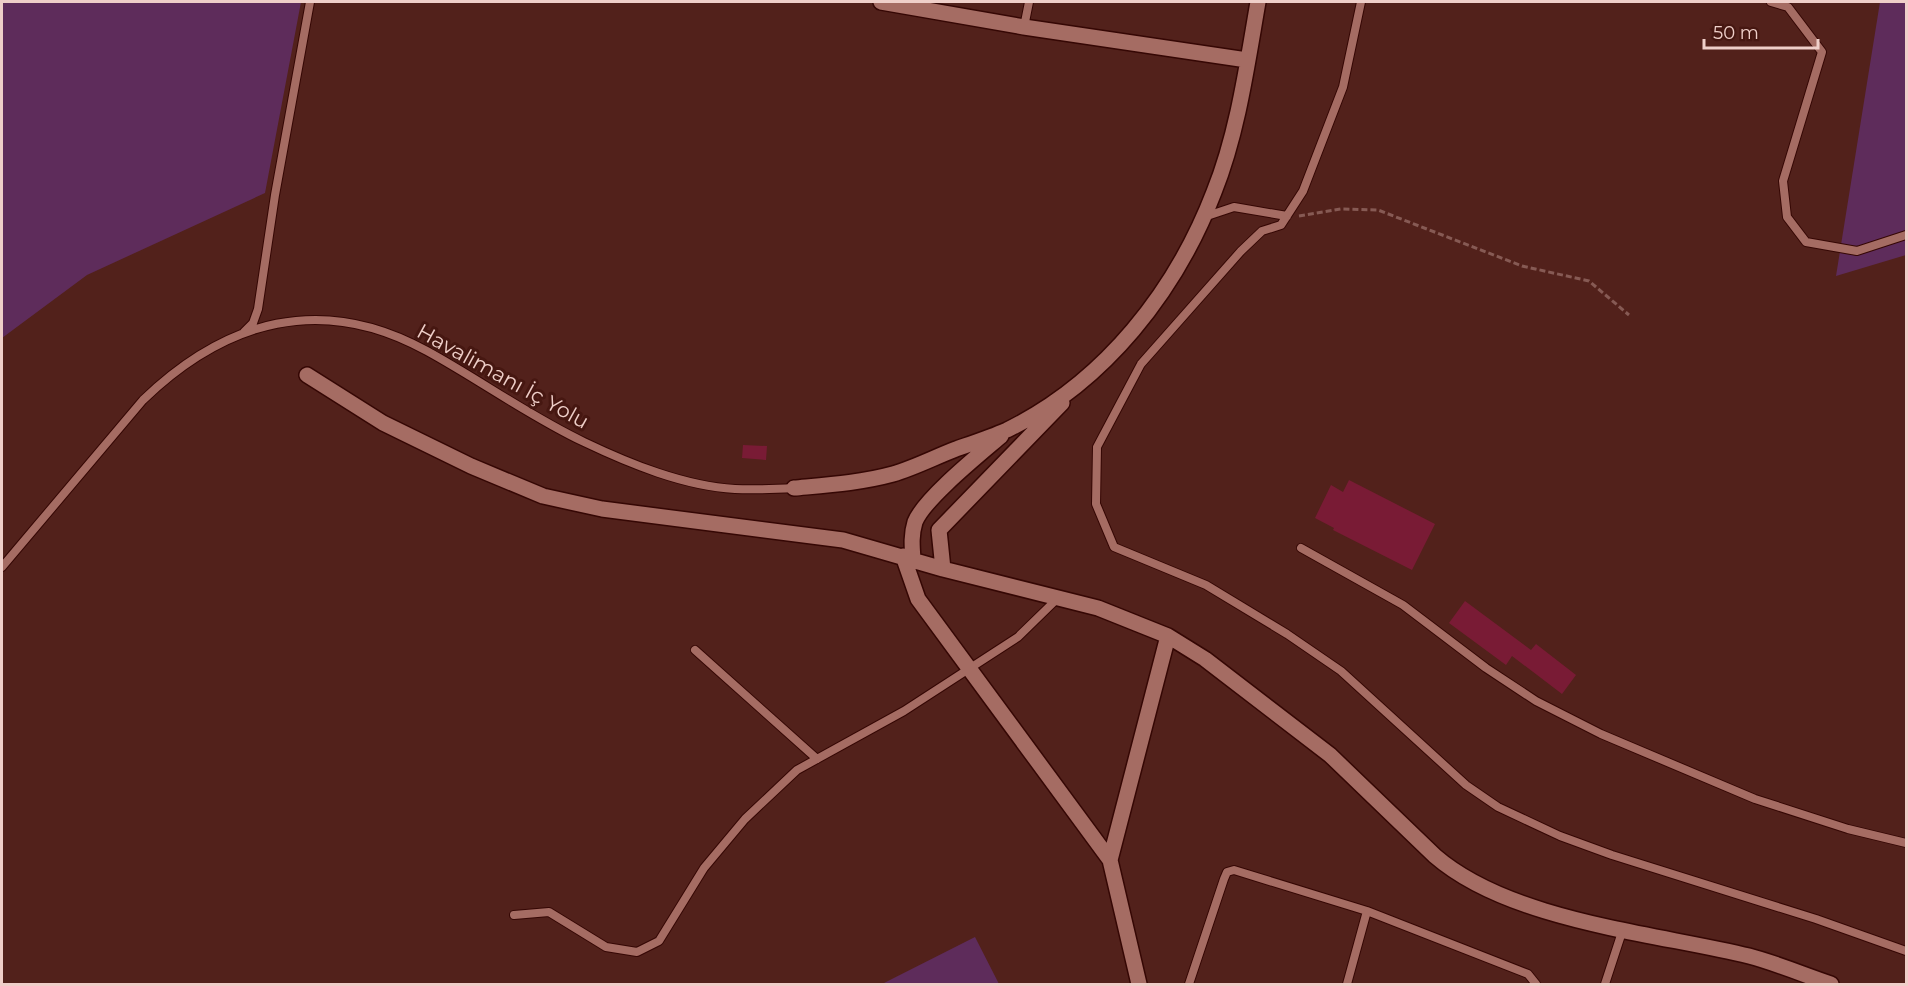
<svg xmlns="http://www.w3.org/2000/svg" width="1908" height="986" viewBox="0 0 1908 986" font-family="Montserrat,sans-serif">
  <rect width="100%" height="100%" fill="#52211b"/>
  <path fill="#5e2c5b" d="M 2,2 L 301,2 L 265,193 L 87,275 L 2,338 Z
    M 1880,2 L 1906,2 L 1906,255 L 1836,276 Z
    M 975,937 L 999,984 L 885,984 L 884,983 Z"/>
  <path fill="#791b35" d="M 743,445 L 767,446 L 766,460 L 742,458 Z
    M 1349,480 L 1435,524 L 1412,570 L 1333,530 L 1334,528 L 1315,518 L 1331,485 L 1343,492 Z
    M 1465,601 L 1531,650 L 1536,644 L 1576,675 L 1562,694 L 1512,656 L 1506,665 L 1449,623 Z"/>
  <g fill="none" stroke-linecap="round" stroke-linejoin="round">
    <defs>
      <path id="lane" d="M 1361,2 L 1343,87 L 1303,191 L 1281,225 L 1262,231 L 1241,251 L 1141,364 L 1097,447 L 1096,504 L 1114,547 L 1206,585 L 1287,634 L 1341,671 L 1466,785 L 1498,807 L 1560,836 L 1612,855 L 1816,919 L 1906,951
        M 1771,2 L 1788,7 L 1822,52 L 1783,181 L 1787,217 L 1806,242 L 1857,251 L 1906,235
        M 1024,27 L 1029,2
        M 1204,217 L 1234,207 L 1287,216
        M 244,332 L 253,323 L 258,309 L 275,195 L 310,2
        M 1301,548 L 1403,605 L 1486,668 L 1536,701 L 1601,734 L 1755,799 L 1848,829 L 1906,843
        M 2,567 L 143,400 C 226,320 322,293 427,351 C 480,380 529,416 584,442 C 630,464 684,486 735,489 C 755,490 775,489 794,488
        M 695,650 L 817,759
        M 514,915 L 549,912 L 606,947 L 637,952 L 659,941 L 704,868 L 745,819 L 797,770 L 904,711 L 1018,637 L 1058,598
        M 1189,984 L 1224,879 L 1227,872 L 1234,870 L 1367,911 L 1528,974 L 1536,984
        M 1347,984 L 1367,911
        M 1605,984 L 1623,929"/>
      <path id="street" d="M 881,2 L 1024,27 L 1247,60
        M 307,375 L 383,423 L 471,466 L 543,496 L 602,509 L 843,540 L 943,569 L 1098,608 L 1168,636 L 1110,860 L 1139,984
        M 794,488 C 827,485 860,483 893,474 C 914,468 935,457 956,449 C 973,443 991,437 1007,430 C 1105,382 1176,291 1214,192 C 1238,132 1247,65 1258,2
        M 903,556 L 918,599 L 1110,860
        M 913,559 C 912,546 911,535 915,522 C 924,499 980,454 1001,436
        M 943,569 L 939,530 L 1062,403
        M 1168,636 L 1205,659 L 1330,755 L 1435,856 C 1510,921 1654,933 1749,956 C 1776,963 1804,975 1831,984"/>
    </defs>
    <use href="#lane" stroke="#350704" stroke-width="10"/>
    <use href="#street" stroke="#350704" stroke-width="18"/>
    <path stroke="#865a54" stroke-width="3" stroke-dasharray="6 3" stroke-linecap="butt" d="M 1299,216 L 1341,209 L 1378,210 L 1522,266 L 1589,281 L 1629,315"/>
    <use href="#lane" stroke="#a56c63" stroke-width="8"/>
    <use href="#street" stroke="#a56c63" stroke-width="15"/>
  </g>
  <g text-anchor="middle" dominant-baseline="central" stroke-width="6" stroke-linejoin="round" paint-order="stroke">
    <g font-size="21" fill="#efcfc9" stroke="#461711">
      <text transform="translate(503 376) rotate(29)">Havalimanı İç Yolu</text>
    </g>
  </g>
  <rect width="1908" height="986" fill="none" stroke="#efcfc9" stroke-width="6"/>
  <path d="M1704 39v9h114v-9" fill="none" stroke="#efcfc9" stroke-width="3"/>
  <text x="1713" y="39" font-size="18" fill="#efcfc9" stroke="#461711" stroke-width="4.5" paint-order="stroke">50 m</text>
</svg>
